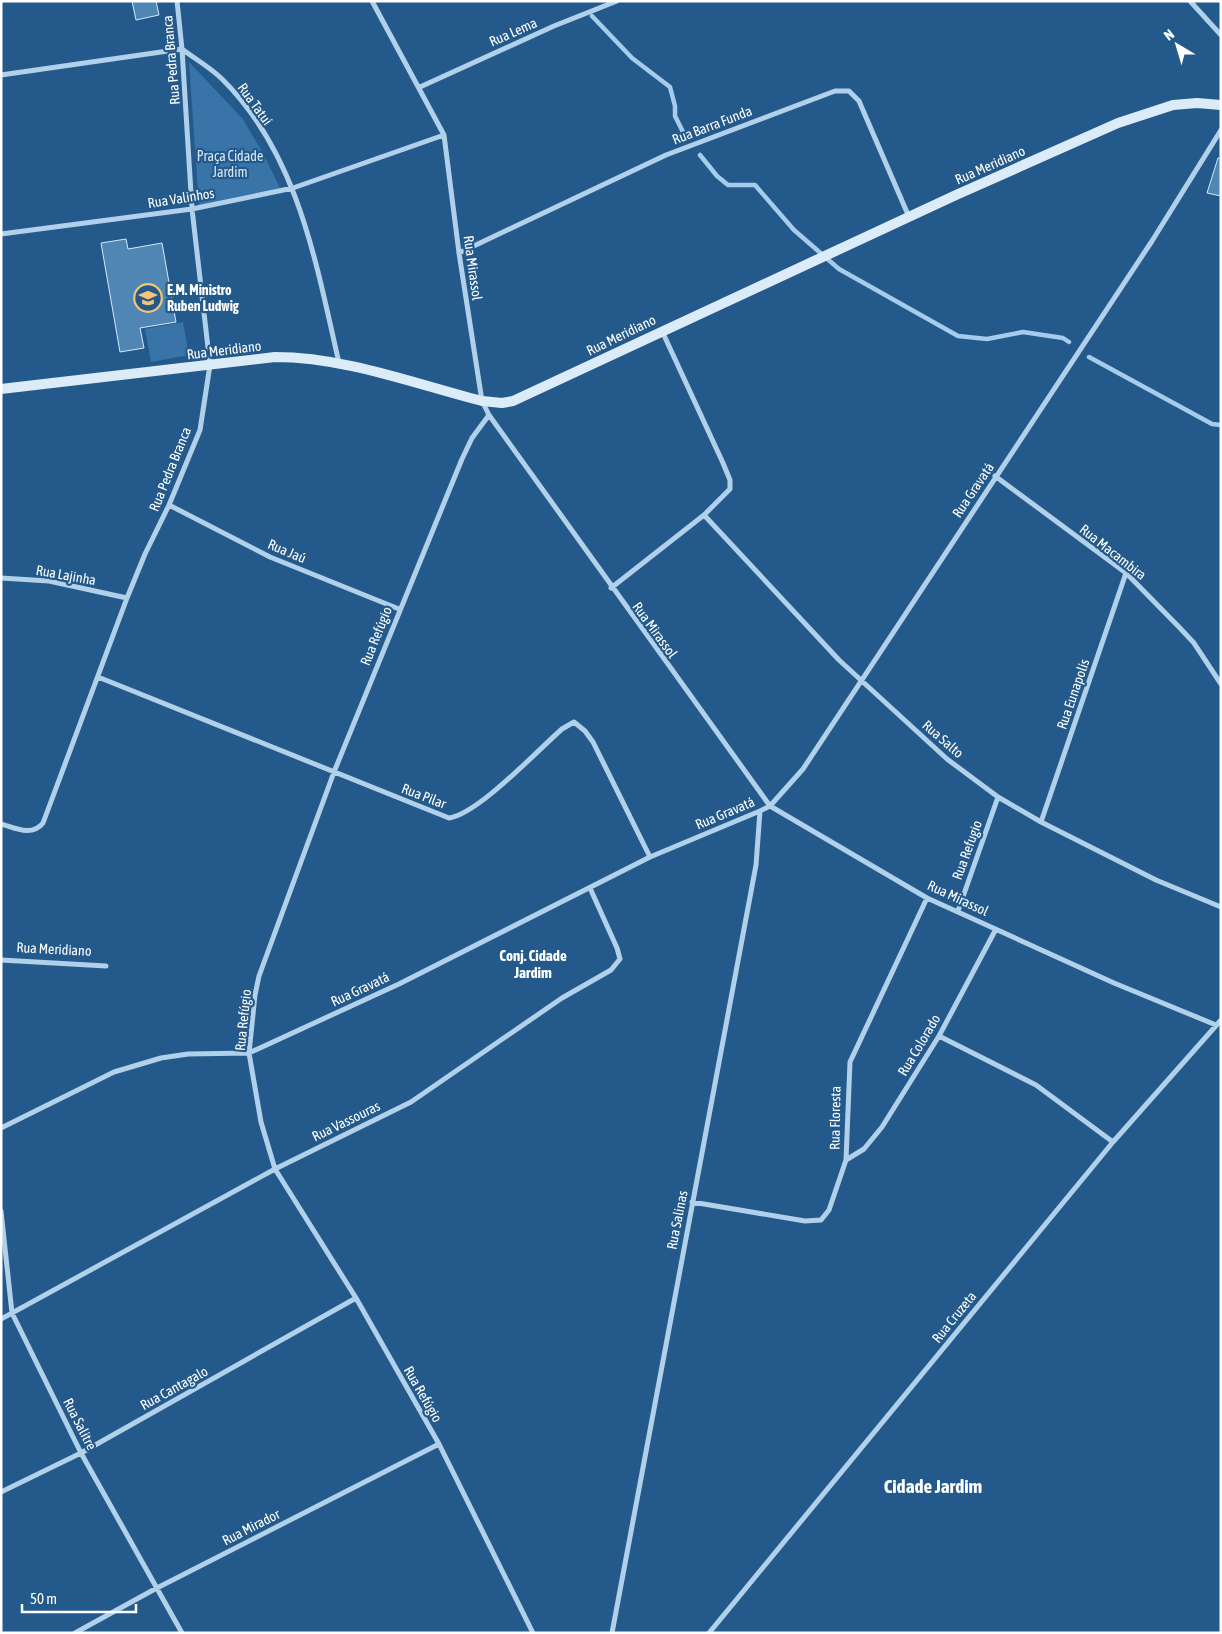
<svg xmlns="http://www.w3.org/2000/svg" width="1222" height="1634" viewBox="0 0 1222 1634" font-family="'Asap Condensed',sans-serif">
  <rect width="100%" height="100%" fill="#245a8b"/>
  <path fill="#3874a8" d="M 189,62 L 242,118 L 263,153 L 280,188 L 199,206 Z
    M 183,322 L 189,355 L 151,362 L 145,329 Z"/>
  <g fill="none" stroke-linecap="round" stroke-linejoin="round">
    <path stroke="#a5cceb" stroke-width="4.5" d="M 592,16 L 632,58 L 670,87 L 675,106 L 675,116 L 686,138
      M 700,155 L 717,176 L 728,185 L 755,185 L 794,230 L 839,269 L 958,336 L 987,339 L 1023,332 L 1063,338 L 1069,342
      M 1089,357 L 1212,424 L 1221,425"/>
  </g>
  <path fill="#5086b4" stroke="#d6e8f8" d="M 132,1 L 156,1 L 159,15 L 136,20 Z
    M 1218,158 L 1221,158 L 1221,196 L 1207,193 Z
    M 126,239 L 128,249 L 162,243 L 176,322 L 140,328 L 144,348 L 120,352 L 101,243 Z"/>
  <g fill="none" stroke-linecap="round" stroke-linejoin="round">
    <path stroke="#b1d0ea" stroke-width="5" d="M 372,1 L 444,135 L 459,253 L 482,401 L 489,415 L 770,806 L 927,898 L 1114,983 L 1216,1025
      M 1190,1 L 1221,35
      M 1,75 L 182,49 C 195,59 210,67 222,79 C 298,154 316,263 339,363
      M 420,87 L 554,26 L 617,1
      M 1,234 L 192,209 L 293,188 L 444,135
      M 459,253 L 666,155 L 835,91 L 849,91 L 859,101 L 909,217
      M 489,415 L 472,438 L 462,459 L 334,772 L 259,976 L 255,995 L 249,1053 L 261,1122 L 275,1169 L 356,1298 L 439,1444 L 533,1633
      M 995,476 L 1126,573 L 1178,626 L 1194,643 L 1221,684
      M 169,505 L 270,557 L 399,609
      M 704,515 L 839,660 L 947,759 L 998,797 L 1041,822 L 1156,880 L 1221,907
      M 1,578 L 49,581 L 127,598
      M 611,588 L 704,515 L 730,489 L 730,480 L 723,463 L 662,331
      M 98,677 L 449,818 C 478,814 538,750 562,729 L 574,722 L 585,731 L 593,742 L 650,857
      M 1041,822 L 1126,573
      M 1,824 C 15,828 32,837 43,823 L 127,598 L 145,554 L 169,505 L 200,430 L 210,365 L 192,209 L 182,49 L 177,1
      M 958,911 L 998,797
      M 1,960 L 106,966
      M 939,1036 L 1036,1085 L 1113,1142
      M 1,1128 L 114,1072 L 161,1058 L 188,1054 L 249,1053 L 399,984 L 650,857 L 760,811 L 770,806 L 803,769 L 1152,241 L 1221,130
      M 846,1160 L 864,1149 L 882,1127 L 939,1036 L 996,929
      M 692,1202 L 805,1221 L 821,1220 L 829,1210 L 846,1160 L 850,1062 L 927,898
      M 1,1211 L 12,1313 L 81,1453 L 182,1633
      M 1,1319 L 275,1169 L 411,1102 L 562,998 L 611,970 L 620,959 L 617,948 L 590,888
      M 1,1492 L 81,1453 L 356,1298
      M 75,1633 L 155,1589 L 439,1444
      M 612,1633 L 756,865 L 760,811
      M 709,1633 L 1113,1142 L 1221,1020"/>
    <path stroke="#dcebf8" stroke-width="10" d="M 1,389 L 275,357 C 345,357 415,384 482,401 L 502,403 L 513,401 L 956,195 L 1118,123 L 1173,105 L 1197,103 L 1221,105"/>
  </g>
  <defs>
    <symbol id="school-ring" viewBox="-11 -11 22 22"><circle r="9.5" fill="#245a8b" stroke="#f5c575" stroke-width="1.5"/><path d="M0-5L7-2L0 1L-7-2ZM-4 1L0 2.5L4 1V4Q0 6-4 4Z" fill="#f5c575"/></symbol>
  </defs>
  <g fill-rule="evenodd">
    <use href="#school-ring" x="132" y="282" width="32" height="32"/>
  </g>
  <g text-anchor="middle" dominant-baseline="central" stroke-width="4.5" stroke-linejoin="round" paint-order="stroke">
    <g font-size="14" fill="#fff" stroke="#245a8b">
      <text transform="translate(513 32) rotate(-24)">Rua Lema</text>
      <text transform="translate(171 60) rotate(-95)">Rua Pedra Branca</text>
      <text transform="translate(255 104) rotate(54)">Rua Tatuí</text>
      <text transform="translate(712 125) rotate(-21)">Rua Barra Funda</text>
      <text transform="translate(990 165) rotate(-24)">Rua Meridiano</text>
      <text transform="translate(181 198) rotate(-9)">Rua Valinhos</text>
      <text transform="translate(473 268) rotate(82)">Rua Mirassol</text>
      <text transform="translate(621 335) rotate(-26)">Rua Meridiano</text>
      <text transform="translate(224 350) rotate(-7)">Rua Meridiano</text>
      <text transform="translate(170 469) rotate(-68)">Rua Pedra Branca</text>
      <text transform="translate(973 490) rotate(-56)">Rua Gravatá</text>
      <text transform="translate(287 551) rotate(23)">Rua Jaú</text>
      <text transform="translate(1113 552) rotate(38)">Rua Macambira</text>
      <text transform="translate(66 575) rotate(10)">Rua Lajinha</text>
      <text transform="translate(655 630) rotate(54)">Rua Mirassol</text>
      <text transform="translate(376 636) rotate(-68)">Rua Refúgio</text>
      <text transform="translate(1073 694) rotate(-71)">Rua Eunapolis</text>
      <text transform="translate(943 739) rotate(41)">Rua Salto</text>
      <text transform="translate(424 796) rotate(21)">Rua Pilar</text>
      <text transform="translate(725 813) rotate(-23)">Rua Gravatá</text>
      <text transform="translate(967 850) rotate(-70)">Rua Refugio</text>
      <text transform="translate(958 898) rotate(25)">Rua Mirassol</text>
      <text transform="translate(54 949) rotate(3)">Rua Meridiano</text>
      <text transform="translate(360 989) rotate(-25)">Rua Gravatá</text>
      <text transform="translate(243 1020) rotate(-84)">Rua Refúgio</text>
      <text transform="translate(919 1045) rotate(-59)">Rua Colorado</text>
      <text transform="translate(835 1118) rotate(-89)">Rua Floresta</text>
      <text transform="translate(346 1121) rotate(-26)">Rua Vassouras</text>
      <text transform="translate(677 1220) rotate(-79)">Rua Salinas</text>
      <text transform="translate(954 1317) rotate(-51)">Rua Cruzeta</text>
      <text transform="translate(174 1388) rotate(-29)">Rua Cantagalo</text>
      <text transform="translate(423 1394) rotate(60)">Rua Refúgio</text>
      <text transform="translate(80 1424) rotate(63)">Rua Salitre</text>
      <text transform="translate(251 1527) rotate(-27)">Rua Mirador</text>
    </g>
    <g font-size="14" fill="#d6e8f8" stroke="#245a8b">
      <text x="230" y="156">Praça Cidade<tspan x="230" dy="16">Jardim</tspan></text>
    </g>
    <g font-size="14" font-weight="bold" fill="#fff" stroke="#245a8b" text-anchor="start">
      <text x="167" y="290">E.M. Ministro<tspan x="167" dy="16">Ruben Ludwig</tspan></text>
    </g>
    <g font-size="15" font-weight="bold" fill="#fff" stroke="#245a8b">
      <text x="533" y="955">Conj. Cidade<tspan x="533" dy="17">Jardim</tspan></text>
    </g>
    <g font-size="19" font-weight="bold" fill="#fff" stroke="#245a8b">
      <text x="933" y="1486">Cidade Jardim</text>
    </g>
  </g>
  <rect width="1222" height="1634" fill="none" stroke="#ffffff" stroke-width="5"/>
  <g transform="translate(1177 45) rotate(322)" stroke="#245a8b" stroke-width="4" paint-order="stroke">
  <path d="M0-4L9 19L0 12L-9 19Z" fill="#ffffff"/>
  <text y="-8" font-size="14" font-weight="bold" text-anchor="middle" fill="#ffffff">N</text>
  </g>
  <path d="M22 1604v8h114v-8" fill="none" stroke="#ffffff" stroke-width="2.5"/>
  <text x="30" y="1604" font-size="15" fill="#ffffff" stroke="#245a8b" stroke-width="4" paint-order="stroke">50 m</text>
</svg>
